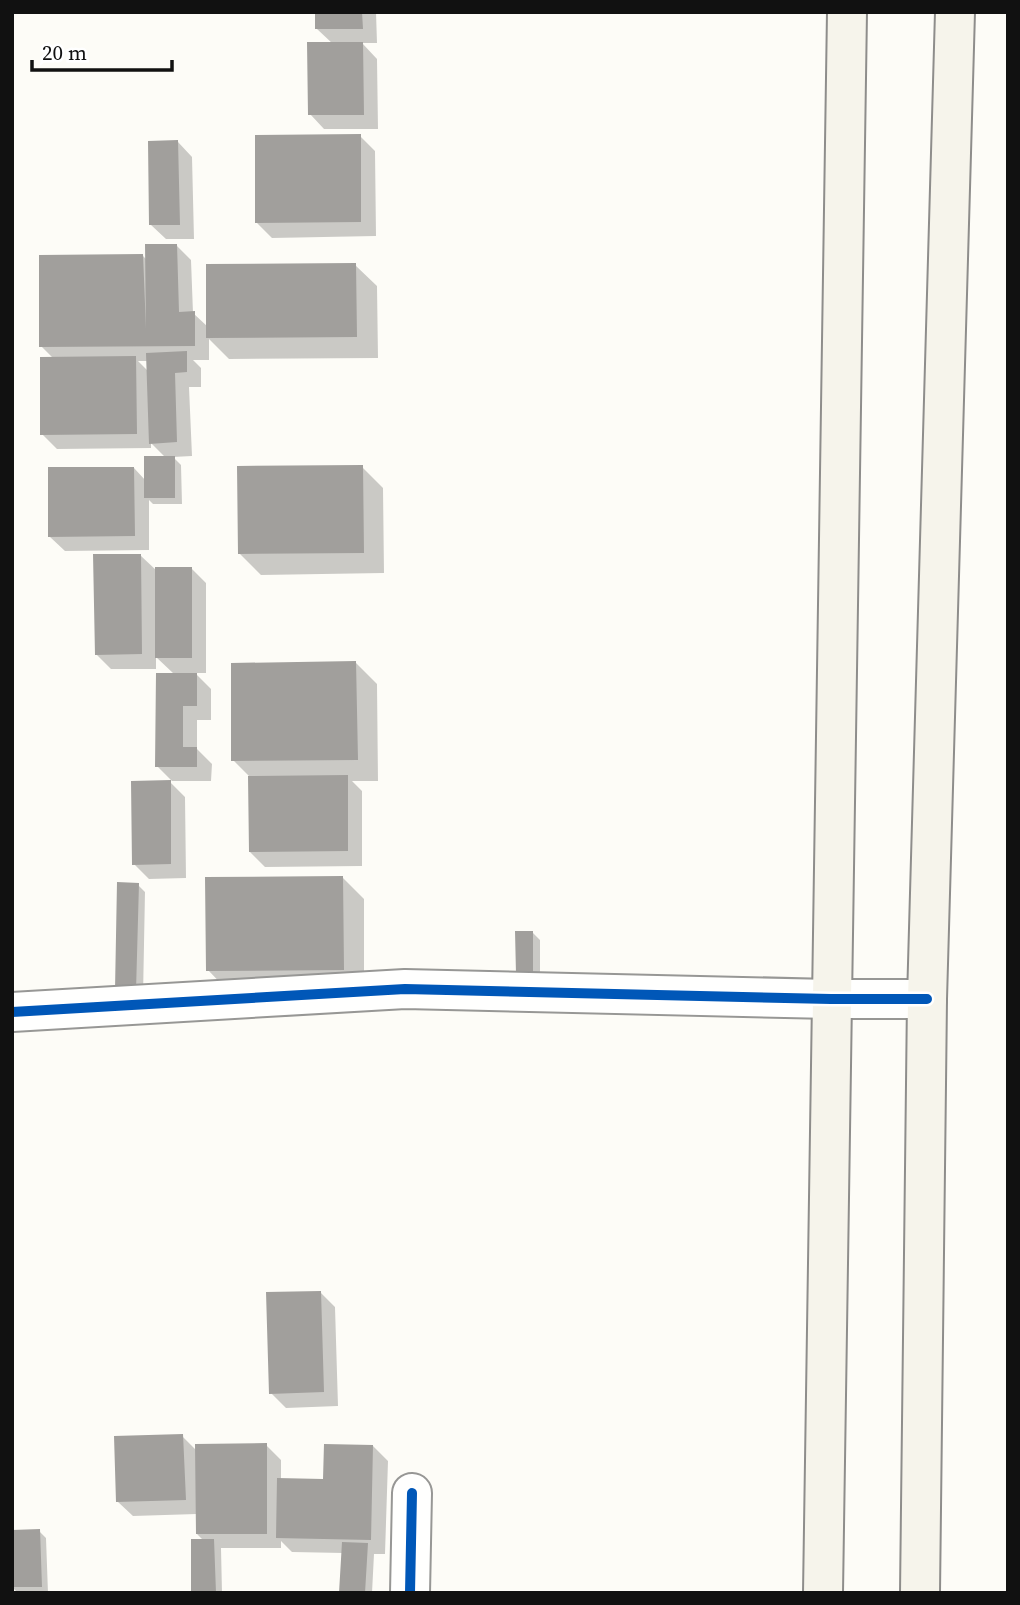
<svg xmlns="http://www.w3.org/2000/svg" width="1020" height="1605" viewBox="0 0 1020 1605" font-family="'Source Serif 4',serif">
  <rect width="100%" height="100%" fill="#fdfcf7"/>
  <path fill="#0003" fill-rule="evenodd" d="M 132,12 L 161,12 L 161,14 L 132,13 Z
    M 317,12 L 376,12 L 377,43 L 362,43 L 377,59 L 378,129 L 324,129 L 310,114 L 333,44 L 317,29 Z
    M 360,136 L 375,151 L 376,236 L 272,238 L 257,223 Z
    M 178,142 L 192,157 L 194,239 L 166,239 L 151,225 Z
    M 176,245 L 191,260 L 193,313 L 208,327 L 355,265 L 377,286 L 378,358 L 229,359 L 209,339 L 209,360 L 193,360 L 201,368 L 201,387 L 189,387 L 192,456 L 173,457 L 181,465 L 182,504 L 153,504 L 149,500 L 149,550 L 65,551 L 50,537 L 134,468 L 146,481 L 166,458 L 151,443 L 151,448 L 57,449 L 42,434 L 53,358 L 41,346 L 142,255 L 147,260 ZM 138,361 L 148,361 L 148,371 Z
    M 362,467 L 383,488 L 384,573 L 261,575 L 240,554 Z
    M 140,555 L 157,571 L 191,568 L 206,583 L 206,673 L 195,673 L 211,689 L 211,720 L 197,720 L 197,749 L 212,764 L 211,781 L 172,781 L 157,766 L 174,674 L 156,657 L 156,669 L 111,669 L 96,654 Z
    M 356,663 L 377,684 L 378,781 L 352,781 L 362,791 L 362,866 L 265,867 L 250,852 L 250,777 L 233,760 Z
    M 170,782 L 185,797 L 186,878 L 149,879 L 134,864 Z
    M 342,877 L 364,899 L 364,990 L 229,992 L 208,970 Z
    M 138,885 L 145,892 L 143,997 L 117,989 Z
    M 533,933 L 540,940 L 540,981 L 525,980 Z
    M 320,1292 L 335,1307 L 338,1406 L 286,1408 L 271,1393 Z
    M 182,1436 L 196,1450 L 266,1445 L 281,1460 L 281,1480 L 325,1480 L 373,1446 L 388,1461 L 385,1554 L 374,1554 L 372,1593 L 341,1593 L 343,1553 L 292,1552 L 281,1541 L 281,1548 L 221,1548 L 222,1593 L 193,1593 L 204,1541 L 197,1534 L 197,1514 L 133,1516 L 118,1502 Z
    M 39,1531 L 46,1538 L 48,1593 L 18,1593 L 12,1587 Z"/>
  <path fill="#a19f9c" d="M 315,12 L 362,12 L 363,29 L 315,29 Z
    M 307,42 L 363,42 L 364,115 L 308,115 Z
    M 361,134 L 361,222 L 255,223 L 255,135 Z
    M 178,140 L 180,225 L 149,225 L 148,141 Z
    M 145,244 L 177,244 L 179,312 L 195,311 L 195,346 L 39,347 L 39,255 L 143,254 L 146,329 Z
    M 356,263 L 357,337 L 206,338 L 206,264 Z
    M 187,351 L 187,372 L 175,373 L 177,442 L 149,444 L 146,353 Z
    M 136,356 L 137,434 L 40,435 L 40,357 Z
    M 144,456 L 175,456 L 175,498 L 144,498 Z
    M 363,465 L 364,553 L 238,554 L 237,466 Z
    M 48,467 L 134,467 L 135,536 L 48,537 Z
    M 93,554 L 141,554 L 142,654 L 95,655 Z
    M 155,567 L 192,567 L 192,658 L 155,658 Z
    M 356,661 L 358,760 L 231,761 L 231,663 Z
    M 156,673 L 197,673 L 197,706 L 183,706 L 183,747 L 197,747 L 197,767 L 155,767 Z
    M 348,775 L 348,851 L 249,852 L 248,776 Z
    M 171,780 L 171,864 L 132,865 L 131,781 Z
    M 343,876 L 344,970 L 206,971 L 205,877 Z
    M 117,882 L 139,883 L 136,991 L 115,990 Z
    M 515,931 L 533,931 L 533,974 L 516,974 Z
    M 321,1291 L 324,1392 L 269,1394 L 266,1292 Z
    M 183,1434 L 186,1500 L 116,1502 L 114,1436 Z
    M 267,1443 L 267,1534 L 196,1534 L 195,1444 Z
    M 324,1444 L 373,1445 L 371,1540 L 276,1538 L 277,1478 L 323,1479 Z
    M 40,1529 L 42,1587 L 12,1587 L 12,1530 Z
    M 191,1539 L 214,1539 L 216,1593 L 191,1593 Z
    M 342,1542 L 368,1543 L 365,1593 L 339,1593 Z"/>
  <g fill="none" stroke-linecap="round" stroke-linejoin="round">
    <defs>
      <path id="minor" d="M 12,1012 L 405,989 L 831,999 L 927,999
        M 410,1593 L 412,1493"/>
      <path id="secondary" d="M 823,1593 L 847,12
        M 920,1593 L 927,999 L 955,12"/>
    </defs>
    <use href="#minor" stroke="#979795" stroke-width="42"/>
    <use href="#secondary" stroke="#8e8d8b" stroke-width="42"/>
    <use href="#minor" stroke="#fffffe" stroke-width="38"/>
    <use href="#secondary" stroke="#f6f4eb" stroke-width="38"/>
    <defs>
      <path id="cycleway" d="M 12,1012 L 405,989 L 831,999 L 927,999
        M 410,1593 L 412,1493"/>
    </defs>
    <use href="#cycleway" stroke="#fff" stroke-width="15"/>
    <use href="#cycleway" stroke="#0057b8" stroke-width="10"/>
  </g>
  <rect width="1020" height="1605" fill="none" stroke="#111111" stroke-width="28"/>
  <path d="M32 60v10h140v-10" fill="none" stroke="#111111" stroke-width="3.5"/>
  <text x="42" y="60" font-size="21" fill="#111111" stroke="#ffffff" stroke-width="5" paint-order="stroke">20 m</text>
</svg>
